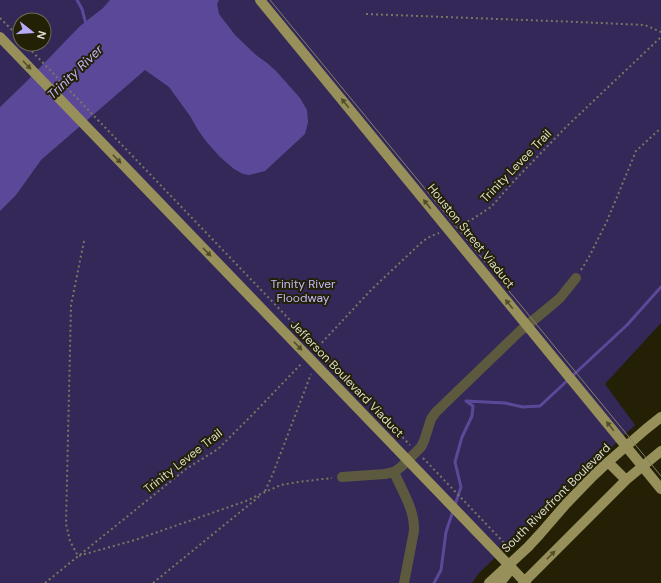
<svg xmlns="http://www.w3.org/2000/svg" width="661" height="583" viewBox="0 0 661 583" font-family="'DM Sans',sans-serif">
  <rect width="100%" height="100%" fill="#232006"/>
  <path fill="#332857" fill-rule="evenodd" d="M 0,0 L 661,0 L 661,323 L 605,384 L 635,425 L 479,573 L 472,583 L 0,583 ZM 20,20 L 44,20 L 44,44 L 20,44 Z"/>
  <path fill="#5c4899" d="M 110,0 L 219,0 L 217,4 L 219,14 L 235,35 L 256,55 L 267,63 L 276,71 L 300,98 L 307,110 L 308,122 L 305,134 L 265,171 L 249,175 L 243,174 L 234,169 L 220,157 L 205,140 L 198,130 L 190,116 L 169,87 L 145,70 L 41,160 L 16,195 L 0,211 L 0,107 L 25,83 L 80,26 L 103,8 Z"/>
  <g fill="none" stroke-linecap="round" stroke-linejoin="round">
    <path stroke="#5c4899" stroke-width="3" d="M 77,0 L 82,9 L 86,24
      M 466,401 L 505,403 L 523,407 L 540,406 L 627,325 L 661,287
      M 434,583 L 441,570 L 446,532 L 461,487 L 455,462 L 462,437 L 472,416 L 473,406 L 466,401"/>
    <path stroke="#797762" stroke-width="2" stroke-dasharray="2 3" stroke-linecap="butt" d="M 366,14 L 578,22 L 645,25 L 661,32
      M 0,18 L 20,38
      M 25,44 L 410,445
      M 458,225 L 471,220 L 491,207 L 514,181 L 567,126 L 661,37
      M 84,241 L 71,305 L 66,524 L 70,541 L 78,556 L 135,540 L 246,501 L 265,492 L 281,485 L 298,482 L 332,478
      M 581,270 L 589,257 L 607,221 L 636,151 L 661,128
      M 315,350 L 372,289 L 423,241 L 431,236 L 439,233
      M 423,458 L 511,550
      M 265,491 L 272,476 L 311,374
      M 45,583 L 186,469 L 218,449 L 256,411 L 302,363
      M 153,583 L 261,495"/>
    <path stroke="#5d593e" stroke-width="10" d="M 394,472 C 402,491 415,510 414,531 L 404,583
      M 342,477 L 385,474 L 394,472 L 401,467 L 421,447 L 424,441 L 431,419 L 436,412 L 520,331 L 547,309 L 560,298 L 576,278"/>
    <path stroke="#97905a" stroke-width="10" d="M 260,0 L 661,489
      M 0,37 L 526,583
      M 608,462 L 626,480
      M 489,583 L 528,547 L 540,534 L 566,504 L 593,476 L 608,462 L 646,429 L 661,417
      M 500,583 L 512,568
      M 523,583 L 626,480 L 661,451"/>
    <path stroke="#83816c" stroke-width="1" d="M 270,0 L 661,476"/>
  </g>
  <defs><path id="oneway-solid" d="M-6-.8H1V-3.2L6.5 0L1 3.2V.8H-6Z"/></defs>
  <g fill="#514d28">
    <use href="#oneway-solid" transform="translate(27 65) rotate(46)"/>
    <use href="#oneway-solid" transform="translate(345 103) rotate(-129)"/>
    <use href="#oneway-solid" transform="translate(117 159) rotate(46)"/>
    <use href="#oneway-solid" transform="translate(427 204) rotate(-129)"/>
    <use href="#oneway-solid" transform="translate(207 252) rotate(46)"/>
    <use href="#oneway-solid" transform="translate(509 304) rotate(-129)"/>
    <use href="#oneway-solid" transform="translate(298 346) rotate(46)"/>
    <use href="#oneway-solid" transform="translate(610 426) rotate(-129)"/>
    <use href="#oneway-solid" transform="translate(551 555) rotate(-45)"/>
  </g>
  <g text-anchor="middle" dominant-baseline="central" stroke-width="4" stroke-linejoin="round" paint-order="stroke">
    <g font-size="12" fill="#dcdbcb" stroke="#232006">
      <text transform="translate(516 166) rotate(-46)">Trinity Levee Trail</text>
      <text transform="translate(471 236) rotate(51)">Houston Street Viaduct</text>
      <text transform="translate(347 379) rotate(46)">Jefferson Boulevard Viaduct</text>
      <text transform="translate(183 461) rotate(-38)">Trinity Levee Trail</text>
      <text transform="translate(556 498) rotate(-45)">South Riverfront Boulevard</text>
    </g>
    <g font-size="12" fill="#c5bafe" stroke="#232006">
      <text x="303" y="284">Trinity River<tspan x="303" dy="14">Floodway</tspan></text>
    </g>
    <g font-size="13" font-style="italic" fill="#c2b7fa" stroke="#232006">
      <text transform="translate(75 72) rotate(-44)">Trinity River</text>
    </g>
  </g>
  <g transform="translate(32 32) rotate(107)"><circle r="19" fill="#232006" stroke="#6d6b55"/>
  <path d="M0-3L7 15L0 10L-7 15Z" fill="#b8abf7"/>
  <text y="-6" font-size="11" font-weight="bold" text-anchor="middle" fill="#dcdbcb">N</text>
  </g>
</svg>
